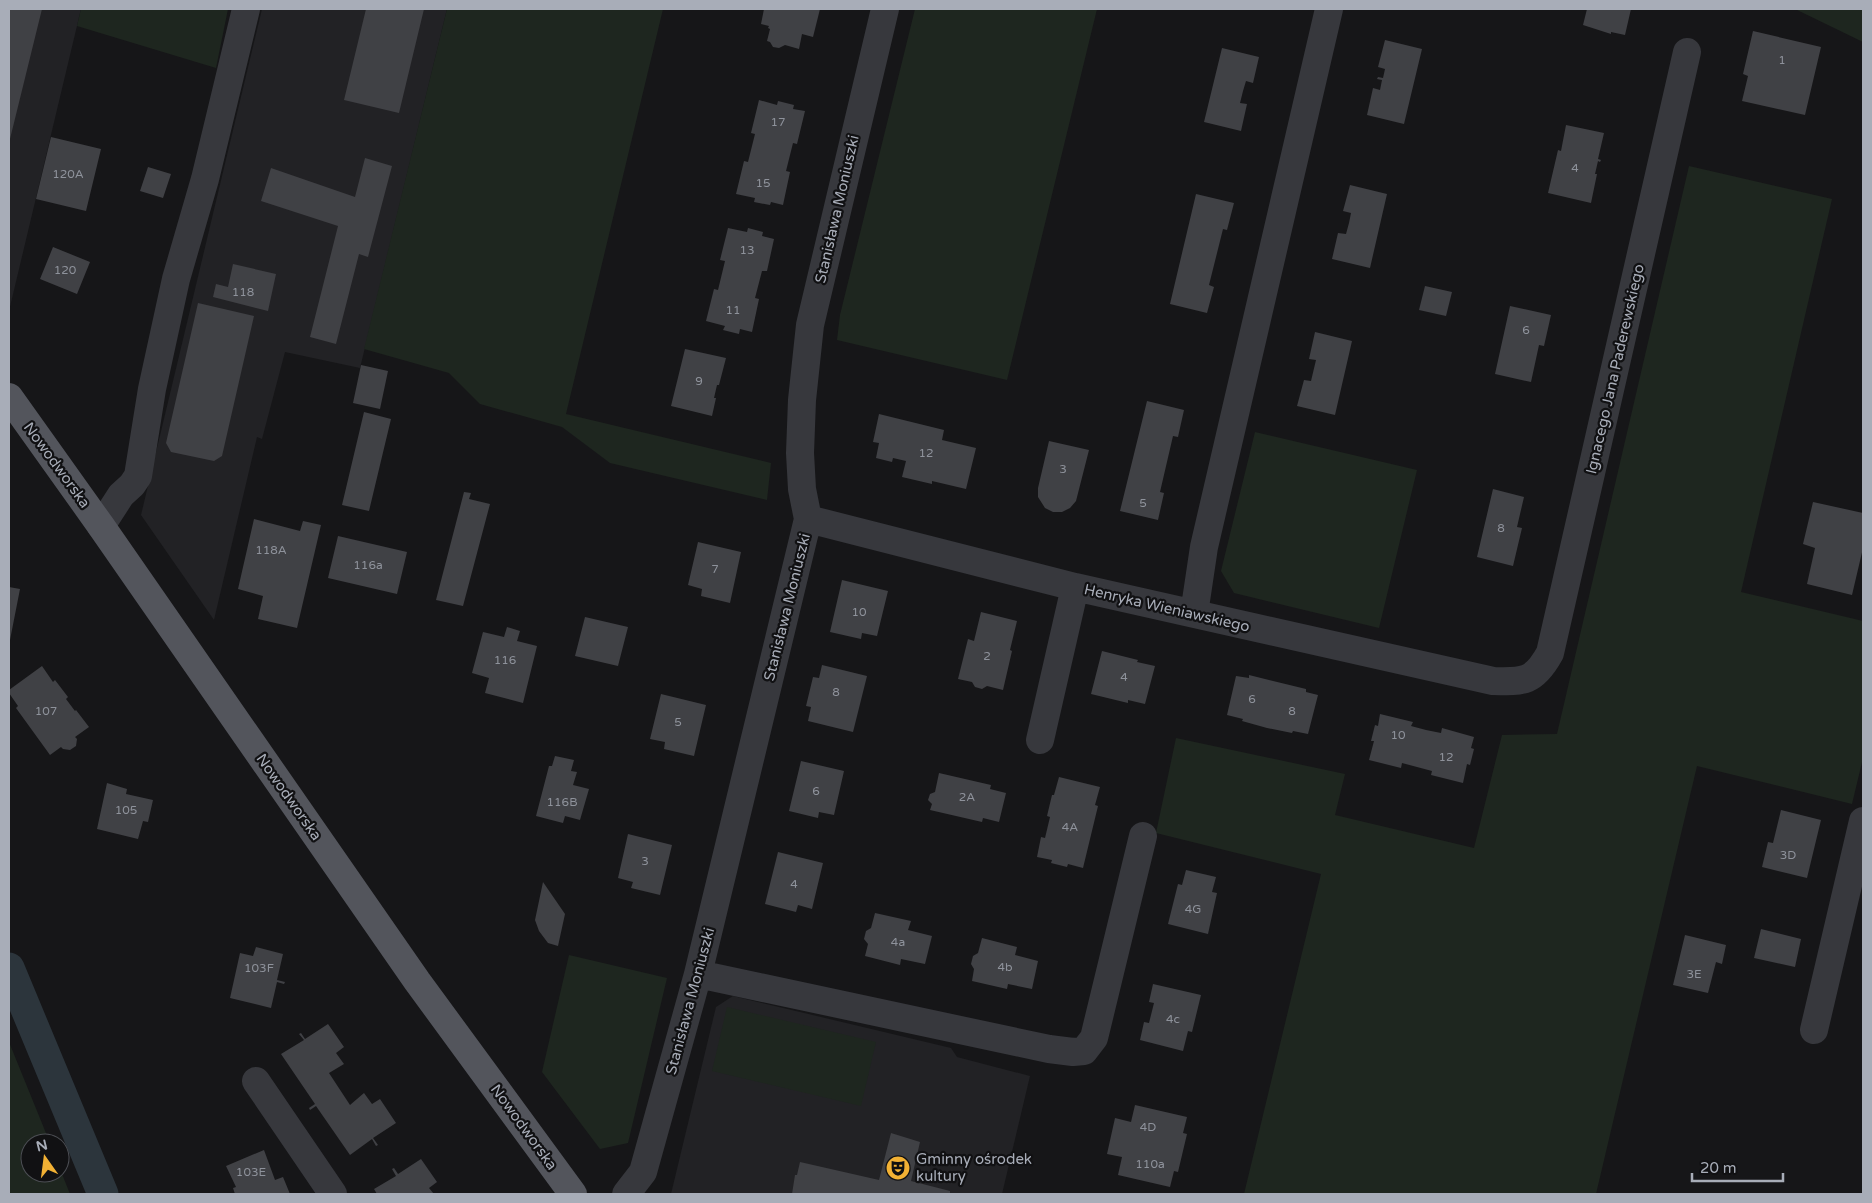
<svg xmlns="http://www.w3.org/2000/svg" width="1872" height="1203" viewBox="0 0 1872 1203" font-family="'Varela Round',sans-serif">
  <rect width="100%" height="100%" fill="#161618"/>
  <path fill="#222225" d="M 9,9 L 81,9 L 9,311 Z
    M 262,9 L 447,9 L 360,368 L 285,352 L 262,439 L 257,437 L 214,620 L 141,515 Z
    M 733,996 L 951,1048 L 957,1057 L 1030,1076 L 1002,1194 L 671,1194 L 716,1007 Z"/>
  <path fill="#1e261f" d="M 81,9 L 228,9 L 216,68 L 77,26 Z
    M 447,9 L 663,9 L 566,414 L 771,463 L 767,500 L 610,463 L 562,427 L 480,404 L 449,373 L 364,349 Z
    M 915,9 L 1097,9 L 1007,380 L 837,340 L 840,315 Z
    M 1795,9 L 1863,9 L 1863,42 Z
    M 1689,166 L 1832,199 L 1741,592 L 1863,621 L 1863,758 L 1852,804 L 1697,766 L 1596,1194 L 1244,1194 L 1321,874 L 1156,833 L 1176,738 L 1345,774 L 1335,815 L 1474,848 L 1502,735 L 1557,734 Z
    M 1255,432 L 1417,470 L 1379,628 L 1234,593 L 1221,571 Z
    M 569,955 L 667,978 L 628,1143 L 600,1149 L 542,1072 Z
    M 727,1007 L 876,1042 L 861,1106 L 712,1071 Z
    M 9,1042 L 50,1143 L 30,1143 L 30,1173 L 60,1173 L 60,1169 L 70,1194 L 9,1194 Z"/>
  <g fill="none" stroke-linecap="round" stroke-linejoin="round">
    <path stroke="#2c353c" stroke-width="31" d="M 9,968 L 103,1194"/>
  </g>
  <path fill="#404145" d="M 9,9 L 42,9 L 9,143 Z
    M 366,9 L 424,9 L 399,113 L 344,100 Z
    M 764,9 L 820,9 L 813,37 L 802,34 L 799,49 L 785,45 L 779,48 L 773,47 L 770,42 L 767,41 L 770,29 L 768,28 L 769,26 L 761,24 Z
    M 1587,9 L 1631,9 L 1625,35 L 1611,32 L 1611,34 L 1583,25 Z
    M 1753,31 L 1821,47 L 1805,115 L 1742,101 L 1748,76 L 1743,74 Z
    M 1385,40 L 1422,49 L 1404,124 L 1367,115 L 1373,88 L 1380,90 L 1382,80 L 1377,79 L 1378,77 L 1383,78 L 1385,69 L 1378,67 Z
    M 1222,48 L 1259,57 L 1253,83 L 1246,81 L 1243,91 L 1240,103 L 1247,104 L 1241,131 L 1204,122 Z
    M 759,100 L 777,105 L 778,101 L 794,105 L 793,109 L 805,111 L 797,144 L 793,143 L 786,171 L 790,172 L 783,205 L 771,202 L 770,205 L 754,202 L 755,198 L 736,194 L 744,161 L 748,162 L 755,134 L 751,133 Z
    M 1566,125 L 1604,133 L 1598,159 L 1601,160 L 1600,162 L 1598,161 L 1595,174 L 1597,174 L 1591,203 L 1548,193 L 1558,150 L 1561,151 Z
    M 51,137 L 101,149 L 86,211 L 36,199 Z
    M 365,158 L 392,166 L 368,257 L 359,254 L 336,344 L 310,337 L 338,226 L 261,201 L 271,168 L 355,197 Z
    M 148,167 L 171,174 L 163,198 L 140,191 Z
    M 1350,185 L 1387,194 L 1370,268 L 1332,259 L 1338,233 L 1346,234 L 1349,223 L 1351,213 L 1343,211 Z
    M 1196,194 L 1234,203 L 1227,230 L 1223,229 L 1209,285 L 1214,287 L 1207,313 L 1170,304 Z
    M 728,228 L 747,232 L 748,228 L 763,232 L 762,236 L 774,239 L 767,271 L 762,271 L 755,298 L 759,299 L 752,332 L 740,329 L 739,334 L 723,330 L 725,326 L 706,321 L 714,289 L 718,290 L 725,261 L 720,260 Z
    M 53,247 L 90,262 L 77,294 L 40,279 Z
    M 233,264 L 276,274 L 268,311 L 213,297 L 216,284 L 228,287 Z
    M 1425,286 L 1452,292 L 1446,316 L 1419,310 Z
    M 198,303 L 254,316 L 222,456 L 214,461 L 171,452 L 166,443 Z
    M 1510,306 L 1551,315 L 1544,346 L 1539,345 L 1531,382 L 1495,374 Z
    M 1315,332 L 1352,341 L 1335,415 L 1297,406 L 1304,380 L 1311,381 L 1316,360 L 1309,359 Z
    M 685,349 L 726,358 L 719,385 L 717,385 L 714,398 L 716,398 L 712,416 L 671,406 Z
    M 361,365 L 388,371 L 380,409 L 353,403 Z
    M 1147,401 L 1184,410 L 1178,437 L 1173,436 L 1160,492 L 1164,493 L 1158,520 L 1120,511 Z
    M 364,412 L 391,419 L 369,511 L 342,505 Z
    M 879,414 L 944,430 L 942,440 L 976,448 L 966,489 L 932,481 L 932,484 L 902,477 L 906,461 L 893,458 L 892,462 L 876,458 L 879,443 L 873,442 Z
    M 1049,441 L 1089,450 L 1076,501 L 1070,508 L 1062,512 L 1053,512 L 1045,508 L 1038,497 L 1038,488 Z
    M 1493,489 L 1524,497 L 1517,527 L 1522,528 L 1513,566 L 1477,557 Z
    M 464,492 L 471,493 L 469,499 L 490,504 L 463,606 L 436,600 Z
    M 1813,502 L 1863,513 L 1863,548 L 1852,595 L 1807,584 L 1815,548 L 1803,544 Z
    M 254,519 L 300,531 L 303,521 L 321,525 L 297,628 L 258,619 L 263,596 L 238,589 Z
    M 338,536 L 407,552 L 397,594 L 328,578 Z
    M 698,542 L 741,552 L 730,603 L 701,596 L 702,589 L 688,585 Z
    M 842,580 L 888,591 L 877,636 L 862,633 L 861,639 L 830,632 Z
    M 9,587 L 20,589 L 10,640 L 9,640 Z
    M 981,612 L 1017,621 L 1010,650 L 1012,651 L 1003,690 L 987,686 L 982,689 L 975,687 L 972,682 L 958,679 L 968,639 L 974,641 Z
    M 585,617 L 628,627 L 618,666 L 575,656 Z
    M 507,627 L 520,631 L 517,641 L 537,646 L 523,703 L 485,693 L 489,678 L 472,673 L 483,632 L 504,637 Z
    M 1102,651 L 1138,660 L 1137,662 L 1155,666 L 1145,704 L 1128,700 L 1128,703 L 1091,694 Z
    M 822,665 L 867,676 L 853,732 L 808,721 L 811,707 L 806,706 L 813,677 L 819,678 Z
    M 42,666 L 53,682 L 55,680 L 68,697 L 66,699 L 75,711 L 76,710 L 89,727 L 75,737 L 77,739 L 76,746 L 70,750 L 63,749 L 61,747 L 50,755 L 16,708 L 18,706 L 9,693 L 9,690 Z
    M 1249,675 L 1306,689 L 1306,692 L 1318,695 L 1308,734 L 1293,731 L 1292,733 L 1267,728 L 1242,721 L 1243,719 L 1227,715 L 1236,676 L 1249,678 Z
    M 661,694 L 706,705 L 694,756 L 664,749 L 665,742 L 650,739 Z
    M 1380,714 L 1413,722 L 1411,726 L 1426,730 L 1441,733 L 1442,728 L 1474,737 L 1471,748 L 1474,749 L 1470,765 L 1467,764 L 1463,783 L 1431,775 L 1432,771 L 1402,763 L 1401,768 L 1369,760 L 1374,741 L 1371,741 L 1375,725 L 1378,726 Z
    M 555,756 L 574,760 L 571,771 L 577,772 L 573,785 L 589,789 L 580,820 L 565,816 L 563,823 L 536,816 L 549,766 L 552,766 Z
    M 801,761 L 844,771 L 834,815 L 819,812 L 818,818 L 789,811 Z
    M 939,773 L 991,785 L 990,789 L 1006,793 L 999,822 L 983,818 L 982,822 L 930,810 L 932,804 L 928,800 L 930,794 L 935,792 Z
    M 1059,777 L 1100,787 L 1095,805 L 1098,806 L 1083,868 L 1068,864 L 1067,867 L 1051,863 L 1052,860 L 1037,857 L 1041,837 L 1045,838 L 1050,817 L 1047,816 L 1052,795 L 1054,795 Z
    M 107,783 L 127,789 L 126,794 L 153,800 L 148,822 L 143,821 L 138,839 L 97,829 Z
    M 1781,810 L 1821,820 L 1807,878 L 1762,867 L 1768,842 L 1773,843 Z
    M 628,834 L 672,845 L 660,895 L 631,888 L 633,882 L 618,878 Z
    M 778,852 L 823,863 L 812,909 L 798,905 L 796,912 L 765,904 Z
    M 1186,870 L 1216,877 L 1212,892 L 1217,893 L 1208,934 L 1168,924 L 1178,884 L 1182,885 Z
    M 543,882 L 565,914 L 558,946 L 548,943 L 539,931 L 535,920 Z
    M 875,913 L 911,921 L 908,930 L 932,936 L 925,964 L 901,959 L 900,965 L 865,956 L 868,944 L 864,939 L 866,931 L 871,928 Z
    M 1761,929 L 1801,939 L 1795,967 L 1754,958 Z
    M 1685,935 L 1726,945 L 1722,964 L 1716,962 L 1708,993 L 1673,985 Z
    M 982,938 L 1017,947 L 1015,955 L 1038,961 L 1032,989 L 1008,984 L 1007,989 L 972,981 L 974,969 L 971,964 L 973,956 L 978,953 Z
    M 256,947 L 283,954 L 277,980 L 285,982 L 284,984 L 277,982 L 271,1008 L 230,998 L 240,953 L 253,956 Z
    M 1153,984 L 1201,995 L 1192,1032 L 1188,1031 L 1183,1051 L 1140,1040 L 1144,1022 L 1149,1023 L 1154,1003 L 1149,1002 Z
    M 328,1024 L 344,1047 L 336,1053 L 344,1064 L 329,1073 L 350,1105 L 364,1093 L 372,1104 L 380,1099 L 396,1123 L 373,1138 L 378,1145 L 376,1146 L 372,1139 L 350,1155 L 316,1106 L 310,1110 L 309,1108 L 315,1104 L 281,1054 L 304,1040 L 299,1034 L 301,1033 L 305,1039 Z
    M 1135,1105 L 1187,1117 L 1183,1133 L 1187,1134 L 1178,1172 L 1174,1171 L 1170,1187 L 1118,1175 L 1122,1157 L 1107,1154 L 1115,1118 L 1131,1122 Z
    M 891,1133 L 920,1142 L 911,1181 L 950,1191 L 950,1194 L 792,1194 L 795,1175 L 797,1175 L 800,1162 L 879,1180 Z
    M 264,1150 L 275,1180 L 283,1177 L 290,1194 L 235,1194 L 233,1188 L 236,1187 L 226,1166 Z
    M 421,1159 L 437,1182 L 429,1188 L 434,1194 L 377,1194 L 374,1189 L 396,1176 L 392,1169 L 394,1168 L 398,1174 Z"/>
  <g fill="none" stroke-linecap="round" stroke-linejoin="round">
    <path stroke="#37383d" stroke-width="28" d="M 808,519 L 1075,587 L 1493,681 C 1524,682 1534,682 1550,653 L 1687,52
      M 101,526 L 121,495 L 132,485 L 138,476 L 152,389 L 176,279 L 205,179 L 246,9
      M 1194,614 L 1204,547 L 1329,9
      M 1040,740 L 1075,587
      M 698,974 L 1049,1049 L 1073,1052 L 1084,1051 L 1094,1038 L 1143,836
      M 1814,1030 L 1863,821
      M 256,1081 L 333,1194
      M 626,1194 L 643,1172 L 698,974 L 808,519 L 802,489 L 800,453 L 802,400 L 810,325 L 885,9"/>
    <path stroke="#53555c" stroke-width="28" d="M 9,397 L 101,526 L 417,981 L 573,1194"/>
  </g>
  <defs>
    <symbol id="theatre-disc" viewBox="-11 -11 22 22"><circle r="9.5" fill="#f2b134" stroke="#111113"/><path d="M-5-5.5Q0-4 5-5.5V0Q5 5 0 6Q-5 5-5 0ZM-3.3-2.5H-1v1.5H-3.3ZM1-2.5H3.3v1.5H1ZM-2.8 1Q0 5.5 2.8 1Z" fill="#111"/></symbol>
  </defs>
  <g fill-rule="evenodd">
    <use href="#theatre-disc" x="884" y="1154" width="28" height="28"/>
  </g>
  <g text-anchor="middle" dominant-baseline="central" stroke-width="4.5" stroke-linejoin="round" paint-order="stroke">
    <g font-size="12" fill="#8e929b">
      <text x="1782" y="60">1</text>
      <text x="778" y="122">17</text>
      <text x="1575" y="168">4</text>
      <text x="68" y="174">120A</text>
      <text x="763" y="183">15</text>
      <text x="747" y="250">13</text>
      <text x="65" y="270">120</text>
      <text x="243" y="292">118</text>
      <text x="733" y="310">11</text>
      <text x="1526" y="330">6</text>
      <text x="699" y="381">9</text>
      <text x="926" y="453">12</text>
      <text x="1063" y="469">3</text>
      <text x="1143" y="503">5</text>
      <text x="1501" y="528">8</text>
      <text x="271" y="550">118A</text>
      <text x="368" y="565">116a</text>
      <text x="715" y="569">7</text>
      <text x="859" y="612">10</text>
      <text x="987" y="656">2</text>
      <text x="505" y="660">116</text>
      <text x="1124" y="677">4</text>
      <text x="836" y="692">8</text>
      <text x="1252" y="699">6</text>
      <text x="46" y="711">107</text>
      <text x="1292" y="711">8</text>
      <text x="678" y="722">5</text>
      <text x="1398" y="735">10</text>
      <text x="1446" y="757">12</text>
      <text x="816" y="791">6</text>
      <text x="967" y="797">2A</text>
      <text x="562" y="802">116B</text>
      <text x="126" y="810">105</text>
      <text x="1070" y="827">4A</text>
      <text x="1788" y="855">3D</text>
      <text x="645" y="861">3</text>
      <text x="794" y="884">4</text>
      <text x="1193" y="909">4G</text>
      <text x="898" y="942">4a</text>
      <text x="1005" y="967">4b</text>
      <text x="259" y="968">103F</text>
      <text x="1694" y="974">3E</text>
      <text x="1173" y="1019">4c</text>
      <text x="1148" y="1127">4D</text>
      <text x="1150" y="1164">110a</text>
      <text x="251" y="1172">103E</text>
    </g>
    <g font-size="15" fill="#a8adb8" stroke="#111113">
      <text transform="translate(837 209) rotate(-77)">Stanisława Moniuszki</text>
      <text transform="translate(1615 369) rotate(-77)">Ignacego Jana Paderewskiego</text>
      <text transform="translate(57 465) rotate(54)">Nowodworska</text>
      <text transform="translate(787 607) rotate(-76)">Stanisława Moniuszki</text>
      <text transform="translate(1167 608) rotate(13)">Henryka Wieniawskiego</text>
      <text transform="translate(289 797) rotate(55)">Nowodworska</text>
      <text transform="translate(690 1001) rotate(-75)">Stanisława Moniuszki</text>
      <text transform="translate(524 1127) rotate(54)">Nowodworska</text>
    </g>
    <g font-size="15" fill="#a8adb8" stroke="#111113" text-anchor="start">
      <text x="916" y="1159">Gminny ośrodek<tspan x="916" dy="17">kultury</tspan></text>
    </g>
  </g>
  <rect width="1872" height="1203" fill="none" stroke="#a8adb8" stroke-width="20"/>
  <g transform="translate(45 1158) rotate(346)"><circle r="24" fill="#111113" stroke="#4d4f55"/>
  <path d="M0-4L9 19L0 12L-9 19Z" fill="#f2b134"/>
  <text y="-8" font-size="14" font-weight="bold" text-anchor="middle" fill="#a8adb8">N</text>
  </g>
  <path d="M1692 1173v8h91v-8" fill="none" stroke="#a8adb8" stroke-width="2.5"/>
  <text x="1700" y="1173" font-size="15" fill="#a8adb8" stroke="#111113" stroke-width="4" paint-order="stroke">20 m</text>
</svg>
